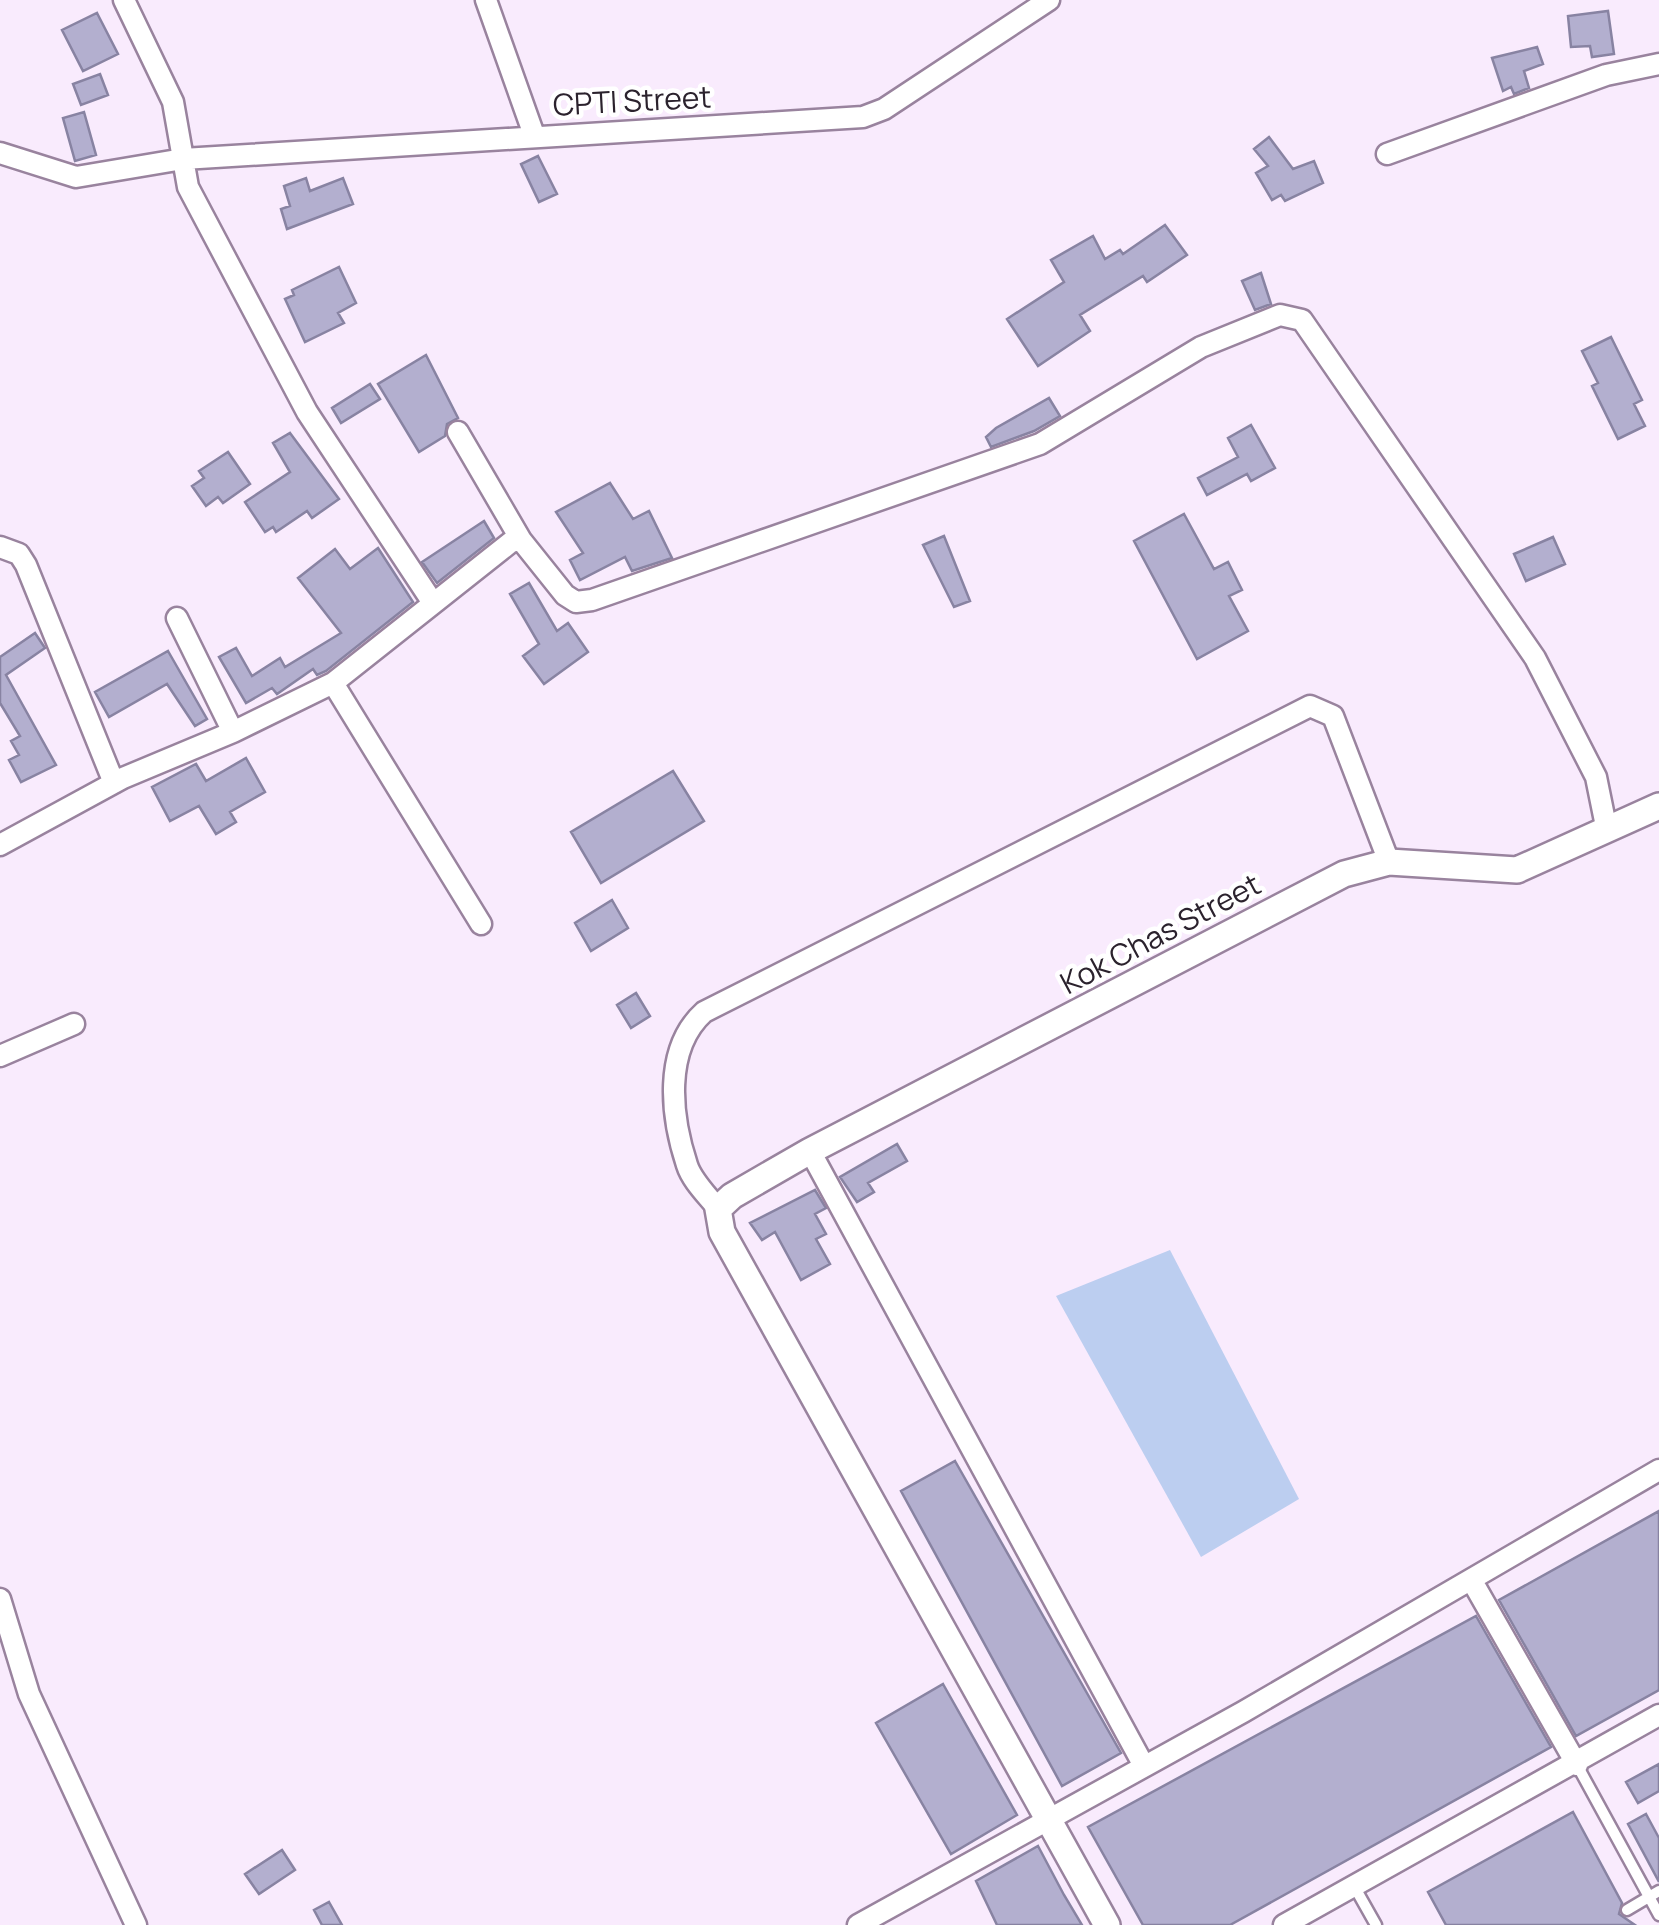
<svg xmlns="http://www.w3.org/2000/svg" width="1659" height="1925" viewBox="0 0 1659 1925" font-family="Manrope,sans-serif">
  <rect width="100%" height="100%" fill="#f9ebfd"/>
  <path fill="#bccef0" d="M 1170,1250 L 1299,1499 L 1201,1557 L 1056,1296 Z"/>
  <path fill="#b3afcf" stroke="#8883a2" stroke-width="2.5" d="M 1608,11 L 1614,54 L 1592,57 L 1590,46 L 1571,47 L 1568,16 Z
    M 97,13 L 118,54 L 83,71 L 62,30 Z
    M 1537,47 L 1543,64 L 1524,71 L 1529,88 L 1514,94 L 1511,87 L 1503,91 L 1492,58 Z
    M 100,74 L 108,95 L 81,105 L 73,84 Z
    M 84,112 L 96,155 L 75,161 L 63,118 Z
    M 1269,137 L 1293,169 L 1314,161 L 1323,183 L 1285,201 L 1281,195 L 1272,200 L 1256,173 L 1268,166 L 1254,149 Z
    M 538,156 L 557,194 L 539,202 L 521,164 Z
    M 306,178 L 310,191 L 343,178 L 353,204 L 287,229 L 281,209 L 290,206 L 284,186 Z
    M 1165,225 L 1187,255 L 1147,282 L 1143,276 L 1080,315 L 1090,331 L 1038,366 L 1007,319 L 1064,282 L 1051,260 L 1093,236 L 1105,259 L 1120,250 L 1123,254 Z
    M 339,267 L 356,303 L 338,313 L 344,323 L 305,342 L 285,299 L 294,295 L 292,290 Z
    M 1261,273 L 1271,304 L 1255,310 L 1242,281 Z
    M 1611,337 L 1642,400 L 1634,404 L 1645,426 L 1618,439 L 1592,386 L 1598,383 L 1582,351 Z
    M 426,355 L 458,418 L 447,424 L 445,436 L 419,452 L 378,384 Z
    M 370,384 L 380,399 L 341,423 L 332,408 Z
    M 1049,398 L 1060,416 L 1034,431 L 991,447 L 986,437 L 996,428 Z
    M 1251,425 L 1275,468 L 1251,481 L 1247,474 L 1207,495 L 1198,478 L 1238,457 L 1228,438 Z
    M 290,433 L 339,499 L 312,518 L 307,511 L 276,532 L 273,527 L 265,532 L 245,502 L 290,472 L 273,443 Z
    M 228,452 L 250,484 L 223,503 L 218,497 L 206,506 L 192,486 L 204,478 L 199,471 Z
    M 610,483 L 633,519 L 649,511 L 672,558 L 632,571 L 625,557 L 580,580 L 570,560 L 583,553 L 556,512 Z
    M 1184,514 L 1214,569 L 1228,562 L 1242,590 L 1229,596 L 1248,631 L 1197,659 L 1134,541 Z
    M 484,521 L 494,538 L 437,583 L 422,562 Z
    M 944,536 L 970,601 L 954,607 L 923,545 Z
    M 1553,537 L 1565,564 L 1526,581 L 1514,554 Z
    M 378,548 L 413,602 L 326,671 L 317,675 L 313,669 L 277,694 L 272,688 L 246,703 L 219,657 L 236,648 L 252,676 L 280,658 L 285,667 L 341,633 L 298,578 L 335,549 L 350,569 Z
    M 529,583 L 557,631 L 568,623 L 588,652 L 544,684 L 523,656 L 539,644 L 510,594 Z
    M 35,633 L 45,648 L 6,675 L 56,765 L 21,782 L 9,760 L 19,755 L 11,741 L 20,736 L 0,703 L 0,657 Z
    M 168,651 L 207,719 L 195,726 L 167,684 L 109,717 L 95,692 Z
    M 246,758 L 265,792 L 230,812 L 236,822 L 216,834 L 199,806 L 170,821 L 152,787 L 196,764 L 206,781 Z
    M 673,771 L 704,821 L 601,883 L 571,832 Z
    M 612,900 L 628,928 L 591,951 L 575,923 Z
    M 636,993 L 650,1016 L 631,1028 L 617,1005 Z
    M 897,1144 L 907,1161 L 868,1183 L 874,1192 L 857,1202 L 840,1177 Z
    M 815,1190 L 826,1208 L 815,1214 L 826,1234 L 816,1239 L 830,1264 L 801,1280 L 775,1232 L 762,1240 L 750,1223 Z
    M 955,1461 L 1121,1753 L 1062,1786 L 901,1491 Z
    M 1659,1511 L 1659,1690 L 1576,1736 L 1499,1600 Z
    M 1476,1616 L 1551,1747 L 1230,1925 L 1143,1925 L 1088,1827 Z
    M 943,1684 L 1017,1815 L 951,1854 L 876,1723 Z
    M 1659,1764 L 1659,1791 L 1638,1803 L 1626,1782 Z
    M 1573,1812 L 1622,1903 L 1619,1914 L 1635,1925 L 1446,1925 L 1428,1892 Z
    M 1646,1814 L 1659,1838 L 1659,1882 L 1628,1824 Z
    M 1038,1846 L 1064,1895 L 1082,1925 L 997,1925 L 976,1881 Z
    M 282,1850 L 295,1870 L 259,1894 L 245,1874 Z
    M 329,1902 L 342,1925 L 322,1925 L 314,1910 Z"/>
  <g fill="none" stroke-linecap="round" stroke-linejoin="round">
    <defs>
      <path id="service" d="M 1577,1765 L 1659,1915
        M 1354,1886 L 1376,1925
        M 1627,1910 L 1659,1891"/>
      <path id="minor" d="M 124,0 L 173,102 L 188,187 L 307,412 L 433,603
        M 486,0 L 534,135
        M 0,153 L 76,177 L 183,159 L 863,117 L 884,109 L 1049,0
        M 1387,154 L 1606,75 L 1659,64
        M 458,432 L 521,540
        M 0,547 L 19,554 L 26,565 L 114,783
        M 177,618 L 233,732
        M 333,683 L 481,924
        M 0,845 L 123,778 L 233,732 L 333,683 L 511,542 L 521,540 L 565,595 L 576,602 L 592,600 L 1040,444 L 1201,347 L 1280,315 L 1302,320 L 1535,658 L 1596,777 L 1607,831
        M 0,1056 L 74,1024
        M 810,1151 L 1144,1766
        M 718,1209 C 708,1196 692,1181 687,1165 C 671,1117 663,1049 704,1012 L 1310,706 L 1333,716 L 1389,862
        M 1472,1581 L 1577,1765
        M 0,1599 L 29,1694 L 136,1925
        M 858,1925 L 1243,1712 L 1659,1470
        M 1284,1925 L 1659,1715"/>
      <path id="tertiary" d="M 1107,1925 L 722,1232 L 718,1209 L 732,1196 L 810,1151 L 1344,874 L 1389,862 L 1517,870 L 1659,806"/>
    </defs>
    <use href="#service" stroke="#99839e" stroke-width="15"/>
    <use href="#minor" stroke="#99839e" stroke-width="25"/>
    <use href="#tertiary" stroke="#99839e" stroke-width="30"/>
    <use href="#service" stroke="#fff" stroke-width="10"/>
    <use href="#minor" stroke="#fff" stroke-width="20"/>
    <use href="#tertiary" stroke="#fff" stroke-width="25"/>
  </g>
  <g text-anchor="middle" dominant-baseline="central" stroke-width="9" stroke-linejoin="round" paint-order="stroke">
    <g font-size="30" fill="#2b222d" stroke="#fff">
      <text transform="translate(632 100) rotate(-3)">CPTI Street</text>
      <text transform="translate(1160 933) rotate(-28)">Kok Chas Street</text>
    </g>
  </g>
</svg>
